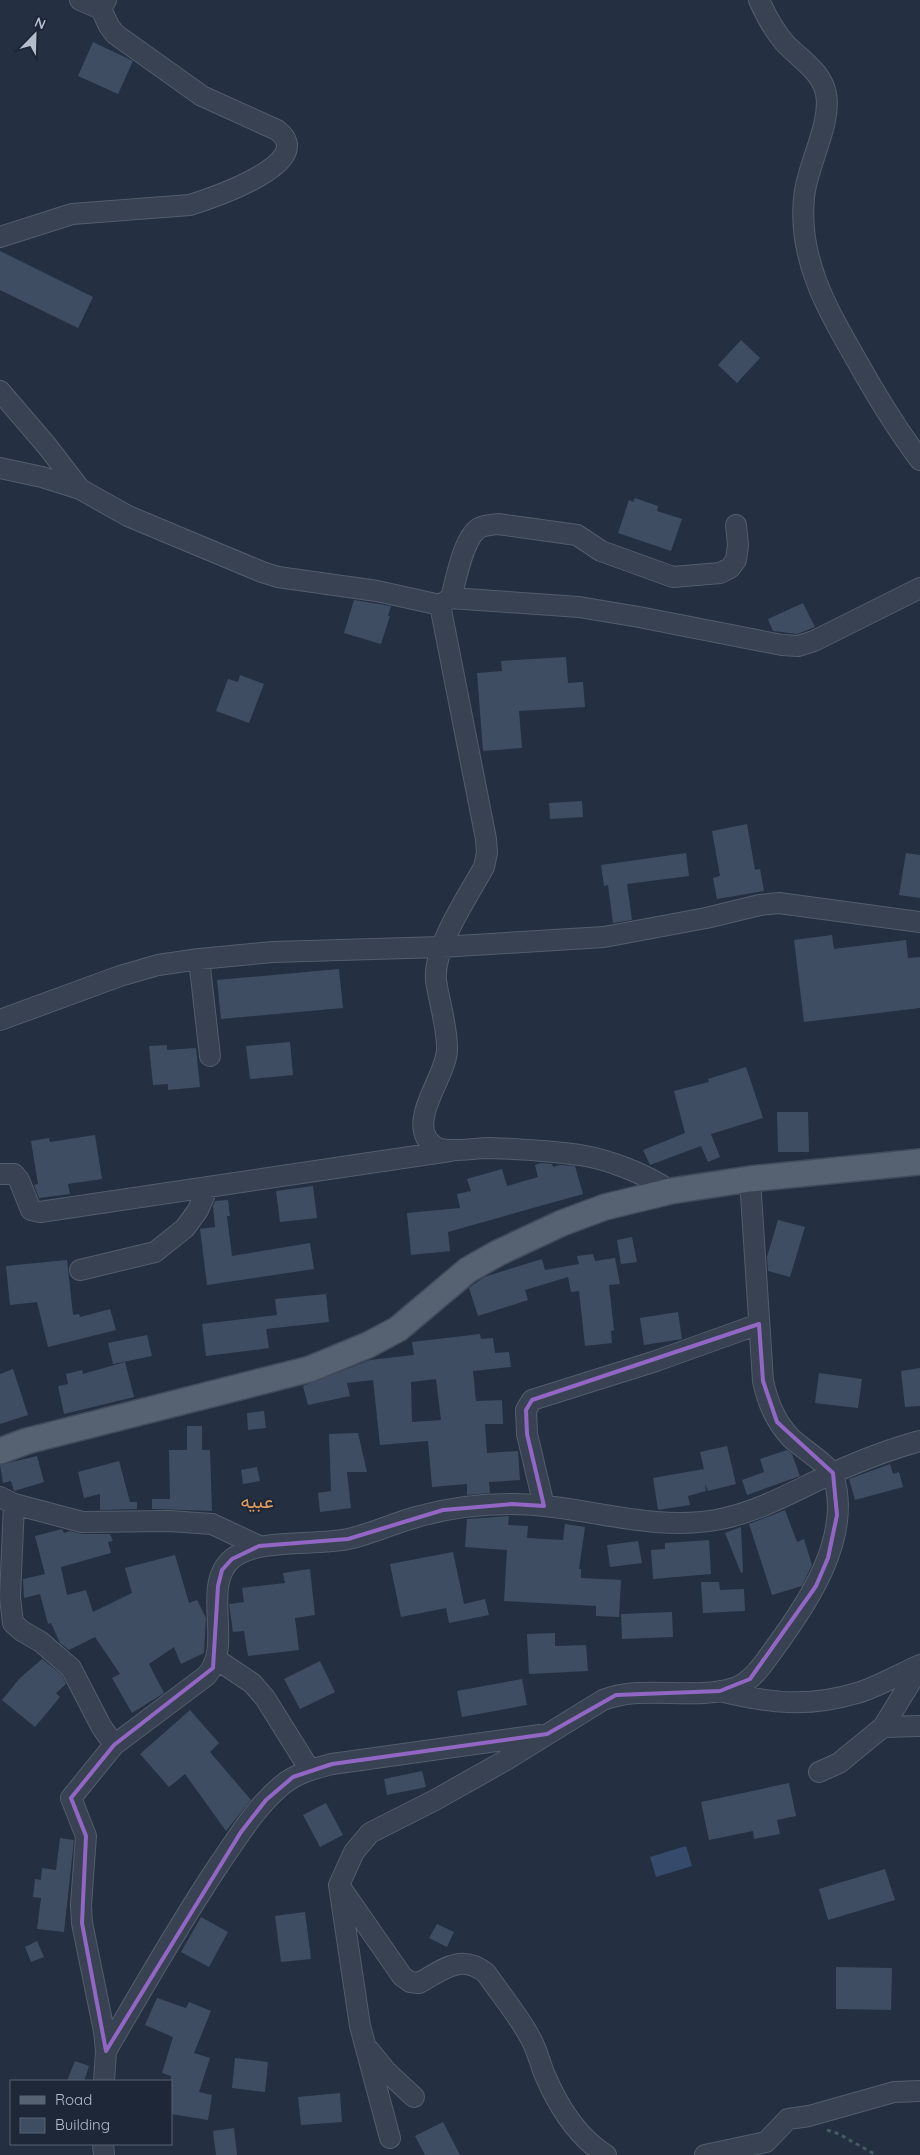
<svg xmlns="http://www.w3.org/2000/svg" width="920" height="2155" viewBox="0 0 920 2155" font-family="Quicksand,Vazirmatn,sans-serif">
  <rect width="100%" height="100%" fill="#242f42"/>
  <path fill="#364a6b" d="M 686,1846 L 692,1866 L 656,1877 L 650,1857 Z"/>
  <path fill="#3f4d62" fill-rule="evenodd" d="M 93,42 L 133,61 L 118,94 L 78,76 Z
    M 0,251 L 93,297 L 78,328 L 0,290 Z
    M 741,340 L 760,358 L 737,383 L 718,365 Z
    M 635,498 L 658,506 L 657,511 L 682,519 L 671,551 L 618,533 L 629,500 L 633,502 Z
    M 354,600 L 391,606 L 388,616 L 390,616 L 381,644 L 344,633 Z
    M 803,603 L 815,627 L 797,634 L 773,631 L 768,619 Z
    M 566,657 L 568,683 L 583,682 L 585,707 L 519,711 L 522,748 L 483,751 L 477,673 L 502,671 L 501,661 Z
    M 240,675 L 264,684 L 249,723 L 216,711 L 228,679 L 238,682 Z
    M 582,801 L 583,817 L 550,819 L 549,803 Z
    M 747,824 L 755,870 L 760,869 L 764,891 L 717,899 L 713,878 L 720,876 L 712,831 Z
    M 686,853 L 689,876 L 627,884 L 632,920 L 613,923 L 608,885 L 604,886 L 601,865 Z
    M 906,853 L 920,855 L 920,898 L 899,895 Z
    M 832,935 L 834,949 L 906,940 L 908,958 L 920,957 L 920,1008 L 804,1022 L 794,940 Z
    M 339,969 L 343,1008 L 221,1019 L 217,980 Z
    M 290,1042 L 293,1075 L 250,1079 L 246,1046 Z
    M 167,1045 L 167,1050 L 196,1048 L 200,1087 L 168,1090 L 168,1084 L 153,1085 L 149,1046 Z
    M 746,1067 L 763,1118 L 711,1134 L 720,1157 L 708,1162 L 701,1146 L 650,1165 L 643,1150 L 685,1133 L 674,1091 L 709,1082 L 708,1079 Z
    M 777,1112 L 808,1112 L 809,1152 L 778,1152 Z
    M 95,1135 L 102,1179 L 68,1184 L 70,1194 L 39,1198 L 34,1185 L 38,1184 L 31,1141 L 49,1138 L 50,1142 Z
    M 541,1163 L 552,1164 L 553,1167 L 560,1165 L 575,1166 L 583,1194 L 448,1232 L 450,1251 L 411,1255 L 407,1213 L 460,1208 L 457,1194 L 471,1191 L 467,1179 L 502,1169 L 507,1186 L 538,1177 L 535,1165 Z
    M 313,1186 L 317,1218 L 280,1222 L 276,1191 Z
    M 228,1200 L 230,1216 L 227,1216 L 232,1256 L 310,1243 L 314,1269 L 207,1285 L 200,1229 L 215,1227 L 213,1206 L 215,1201 Z
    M 778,1220 L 805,1227 L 790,1277 L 768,1271 L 767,1257 Z
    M 632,1237 L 637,1262 L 621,1264 L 617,1240 Z
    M 593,1254 L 595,1261 L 615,1258 L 620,1284 L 609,1285 L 614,1330 L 611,1331 L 612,1343 L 585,1346 L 579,1291 L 571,1292 L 568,1277 L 525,1290 L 528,1300 L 478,1316 L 469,1288 L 484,1277 L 542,1259 L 545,1270 L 579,1264 L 577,1256 Z
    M 67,1260 L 73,1315 L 79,1314 L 80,1317 L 110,1309 L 116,1330 L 48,1347 L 37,1302 L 10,1305 L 6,1266 Z
    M 326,1294 L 329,1322 L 266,1329 L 269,1348 L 206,1356 L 202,1324 L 277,1315 L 275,1299 Z
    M 678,1312 L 682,1339 L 644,1345 L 640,1318 Z
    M 480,1334 L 481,1339 L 493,1338 L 495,1353 L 509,1352 L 511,1367 L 473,1371 L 476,1401 L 502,1400 L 503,1424 L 485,1424 L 487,1453 L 518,1451 L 520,1480 L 489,1482 L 490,1493 L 467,1495 L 467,1484 L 432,1487 L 428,1441 L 380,1445 L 373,1380 L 347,1383 L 350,1396 L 308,1405 L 303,1386 L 370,1360 L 414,1355 L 412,1342 ZM 436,1379 L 441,1420 L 412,1422 L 411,1382 Z
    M 147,1335 L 152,1356 L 113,1364 L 108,1343 Z
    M 125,1362 L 134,1397 L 64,1414 L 58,1386 L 68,1384 L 66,1374 L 82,1370 L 83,1374 Z
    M 920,1368 L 920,1406 L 905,1407 L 901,1371 Z
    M 13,1369 L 28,1415 L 0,1424 L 0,1374 Z
    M 819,1373 L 862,1379 L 858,1408 L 815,1403 Z
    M 264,1411 L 266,1428 L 248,1430 L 247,1413 Z
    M 187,1426 L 202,1426 L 202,1450 L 210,1450 L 212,1511 L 152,1509 L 152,1499 L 170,1499 L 169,1450 L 187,1450 Z
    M 358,1433 L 367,1472 L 347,1472 L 351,1508 L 320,1512 L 318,1493 L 331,1491 L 329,1434 Z
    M 727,1446 L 736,1484 L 708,1491 L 705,1484 L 706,1491 L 688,1496 L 690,1505 L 658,1510 L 653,1478 L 704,1469 L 700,1452 Z
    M 787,1450 L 792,1454 L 800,1476 L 747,1495 L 742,1480 L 764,1472 L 760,1459 Z
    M 37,1456 L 44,1482 L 14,1491 L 11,1481 L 3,1483 L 0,1465 Z
    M 119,1461 L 130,1502 L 137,1502 L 137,1509 L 100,1510 L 100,1494 L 84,1498 L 78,1472 Z
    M 890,1464 L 893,1474 L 899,1472 L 903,1487 L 855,1500 L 849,1479 Z
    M 257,1467 L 260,1481 L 243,1484 L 241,1470 Z
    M 785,1510 L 797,1542 L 804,1539 L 812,1565 L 802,1586 L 772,1595 L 749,1524 Z
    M 509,1516 L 508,1525 L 528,1526 L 527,1538 L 563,1540 L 565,1524 L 585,1527 L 579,1569 L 581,1569 L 581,1578 L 621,1580 L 619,1617 L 596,1616 L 596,1606 L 504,1601 L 507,1550 L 465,1547 L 467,1519 Z
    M 741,1527 L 743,1572 L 741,1573 L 725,1533 Z
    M 62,1529 L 64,1533 L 70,1531 L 82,1534 L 110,1534 L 113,1541 L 108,1542 L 111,1553 L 61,1567 L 67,1595 L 86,1590 L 93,1612 L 132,1593 L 125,1568 L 175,1555 L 189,1603 L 197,1600 L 206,1618 L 204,1653 L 181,1664 L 174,1647 L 149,1664 L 164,1693 L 132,1713 L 112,1678 L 120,1674 L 95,1637 L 69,1650 L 60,1643 L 51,1623 L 48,1624 L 40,1594 L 24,1598 L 23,1579 L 45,1574 L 35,1536 Z
    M 709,1540 L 711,1574 L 653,1579 L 651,1550 L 665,1549 L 665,1543 Z
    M 638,1541 L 642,1563 L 610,1567 L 607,1545 Z
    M 453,1552 L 464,1604 L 485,1599 L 489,1615 L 449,1623 L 446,1608 L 401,1617 L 390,1564 Z
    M 310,1569 L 315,1615 L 295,1618 L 299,1650 L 248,1656 L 244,1631 L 233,1632 L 229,1604 L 244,1602 L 242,1588 L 285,1583 L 283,1573 Z
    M 701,1582 L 719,1582 L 720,1590 L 744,1589 L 745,1611 L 703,1613 Z
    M 672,1612 L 673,1637 L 622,1639 L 621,1614 Z
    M 555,1633 L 555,1646 L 586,1645 L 588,1671 L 529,1674 L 527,1634 Z
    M 42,1659 L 62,1675 L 66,1684 L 56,1693 L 60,1697 L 35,1727 L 2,1700 L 20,1678 Z
    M 320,1661 L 335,1692 L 300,1709 L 284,1679 Z
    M 522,1679 L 527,1705 L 462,1717 L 457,1691 Z
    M 190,1710 L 219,1743 L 210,1752 L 251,1800 L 226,1831 L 185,1774 L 169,1787 L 140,1754 Z
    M 422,1771 L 426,1787 L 387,1795 L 384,1779 Z
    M 789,1783 L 796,1816 L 777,1820 L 780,1834 L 754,1839 L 753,1831 L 709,1840 L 701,1802 Z
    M 326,1803 L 343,1835 L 320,1847 L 303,1815 Z
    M 60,1838 L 74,1840 L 64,1932 L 37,1929 L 41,1898 L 33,1897 L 35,1879 L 41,1880 L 42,1868 L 56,1870 Z
    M 885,1869 L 895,1900 L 828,1920 L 819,1889 Z
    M 305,1912 L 311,1959 L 281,1962 L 275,1916 Z
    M 201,1917 L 228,1932 L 209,1967 L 181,1952 Z
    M 437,1924 L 454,1932 L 447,1947 L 429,1938 Z
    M 37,1941 L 44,1957 L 31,1962 L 25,1947 Z
    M 836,1967 L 892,1968 L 891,2010 L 836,2009 Z
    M 157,1998 L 186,2008 L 189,2002 L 211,2011 L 194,2053 L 210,2058 L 199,2092 L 212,2095 L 208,2120 L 171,2114 L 171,2076 L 162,2073 L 173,2037 L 145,2025 Z
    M 235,2058 L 268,2062 L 265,2092 L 232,2088 Z
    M 75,2061 L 89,2066 L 84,2081 L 67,2081 Z
    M 340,2093 L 342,2122 L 301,2125 L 298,2097 Z
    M 443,2122 L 460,2155 L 425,2155 L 415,2136 Z
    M 234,2128 L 237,2155 L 216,2155 L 213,2131 Z"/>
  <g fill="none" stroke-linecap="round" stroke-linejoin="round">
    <defs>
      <path id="minor" d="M 80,0 L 101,9
        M 759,0 C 766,16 773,29 784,42 C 799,59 822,71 826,94 C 832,124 806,167 804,198 C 798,259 827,309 857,361 C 876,395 896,428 920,460
        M 0,237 L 72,214 L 190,205 C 212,198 320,162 277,130 L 202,96 L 115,34 L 109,26 L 101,9 L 106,0
        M 0,391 L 47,446 L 80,489
        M 0,468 L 42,477 L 80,489 L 128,516 L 262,572 L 278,577 L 377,591 L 440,605 L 486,839 L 487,853 L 484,867 C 468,896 433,947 436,980 C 439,1002 448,1029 447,1051 C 445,1076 414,1113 426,1137 C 428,1141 434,1146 437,1148 C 454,1153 472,1148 490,1148 C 519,1149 551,1151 580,1155 C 611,1160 645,1174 671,1191
        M 451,598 C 456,580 463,538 479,528 C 485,525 492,525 498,524 L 577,535 L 601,551 L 673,577 L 720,573 L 730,568 L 736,560 L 738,545 L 736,525
        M 440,605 L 451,598 L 579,607 L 639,617 L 782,645 L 798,646 L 814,641 L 920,588
        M 199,959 L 210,1056
        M 0,1020 L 120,976 L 158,965 L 199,959 L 273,952 L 441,947 L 604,937 L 706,918 L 760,905 L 779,903 L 920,922
        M 0,1174 L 14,1174 L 19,1180 L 31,1210 L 40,1212 L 450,1151
        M 80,1270 L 155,1252 L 185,1228 L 198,1210 L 208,1187
        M 0,1497 L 14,1504 L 82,1522 L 169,1521 L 212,1524 L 259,1546
        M 14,1504 L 10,1597 L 13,1623 L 22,1631 L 41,1642 L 71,1668 L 101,1726 L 114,1745
        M 544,1506 L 527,1434 L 526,1410 L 532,1400 L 656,1361 L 759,1324
        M 216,1659 L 252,1683 L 265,1698 L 310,1770
        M 720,1691 C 769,1703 807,1708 857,1693 C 878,1687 899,1674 920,1665
        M 883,1727 L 920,1726
        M 819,1772 L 839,1763 L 883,1727 L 920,1667
        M 343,1891 L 402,1976 L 410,1982 L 419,1983 C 443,1970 460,1953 486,1973 C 501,1995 520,2017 532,2041 C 537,2051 540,2062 544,2073 C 557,2104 577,2137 606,2155
        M 106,2051 C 143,1988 179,1924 220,1863 C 238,1837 256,1807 281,1786 C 296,1773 313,1769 332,1764 L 540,1735
        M 370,2051 L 386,2071 L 414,2097
        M 104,2081 L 106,2051 L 104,2031 L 82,1923 L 81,1905 L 86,1836 L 71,1798 L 114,1745 L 206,1676 C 235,1646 199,1585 233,1558 C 259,1538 315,1546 348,1539 C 372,1534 396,1522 420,1516 C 449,1508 481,1504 511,1504 C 580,1504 648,1532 716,1520 C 757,1513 796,1490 833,1473 C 862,1460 890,1449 920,1441
        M 390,2138 L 360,2026 L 339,1885 L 354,1852 L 370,1833 L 435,1800 L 506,1760 L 603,1700 C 645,1684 692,1701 734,1688 C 752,1682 764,1663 774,1649 C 808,1603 853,1536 833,1475 C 831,1467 799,1446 791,1438 C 775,1421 768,1403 763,1381 L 750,1179
        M 103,2144 L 104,2155
        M 705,2155 L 766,2142 L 788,2119 L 809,2116 L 894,2092 L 920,2091"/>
      <path id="major" d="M 0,1451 L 27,1441 L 310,1369 L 368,1345 L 398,1329 L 468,1270 L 498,1253 L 562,1223 L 605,1207 L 671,1191 L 750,1179 L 920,1162"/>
    </defs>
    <use href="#minor" stroke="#535d6c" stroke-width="22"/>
    <use href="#major" stroke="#424b5b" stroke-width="28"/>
    <path stroke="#445c60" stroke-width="3" stroke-dasharray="4 4" stroke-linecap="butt" d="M 827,2130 L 839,2134 L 876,2155"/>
    <use href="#minor" stroke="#384252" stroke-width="20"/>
    <use href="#major" stroke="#566172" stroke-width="25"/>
  </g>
  <path fill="none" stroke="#9266c4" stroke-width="4" stroke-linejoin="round" d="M 759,1324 L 763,1381 L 777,1422 L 833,1473 L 837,1515 L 828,1558 L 816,1586 L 750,1679 L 720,1691 L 616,1695 L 547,1734 L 332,1764 L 293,1777 L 266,1800 L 241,1832 L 106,2051 L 82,1923 L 86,1836 L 71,1798 L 114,1745 L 213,1668 L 218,1586 L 222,1570 L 232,1559 L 259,1546 L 348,1539 L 443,1510 L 512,1504 L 544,1506 L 527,1434 L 526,1410 L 532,1400 Z"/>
  <g text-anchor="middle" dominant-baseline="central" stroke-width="4" stroke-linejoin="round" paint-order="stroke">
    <g font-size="19" fill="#de9b5e" stroke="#1d2737">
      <text x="257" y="1501">عبيه</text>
    </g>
  </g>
  <rect x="10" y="2080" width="162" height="65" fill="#1d2737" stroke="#5a6373"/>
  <rect x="20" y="2096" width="25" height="8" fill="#566172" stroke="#5a6373"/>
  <text x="55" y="2105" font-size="15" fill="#b5bdcc">Road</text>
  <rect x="20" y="2118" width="25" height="15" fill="#3f4d62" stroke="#5a6373"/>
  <text x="55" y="2130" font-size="15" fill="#b5bdcc">Building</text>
  <g transform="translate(35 35) rotate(23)" stroke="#1d2737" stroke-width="4" paint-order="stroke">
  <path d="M0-4L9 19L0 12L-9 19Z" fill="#b5bdcc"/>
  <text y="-8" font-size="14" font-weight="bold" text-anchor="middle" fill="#b5bdcc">N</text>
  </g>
</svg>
